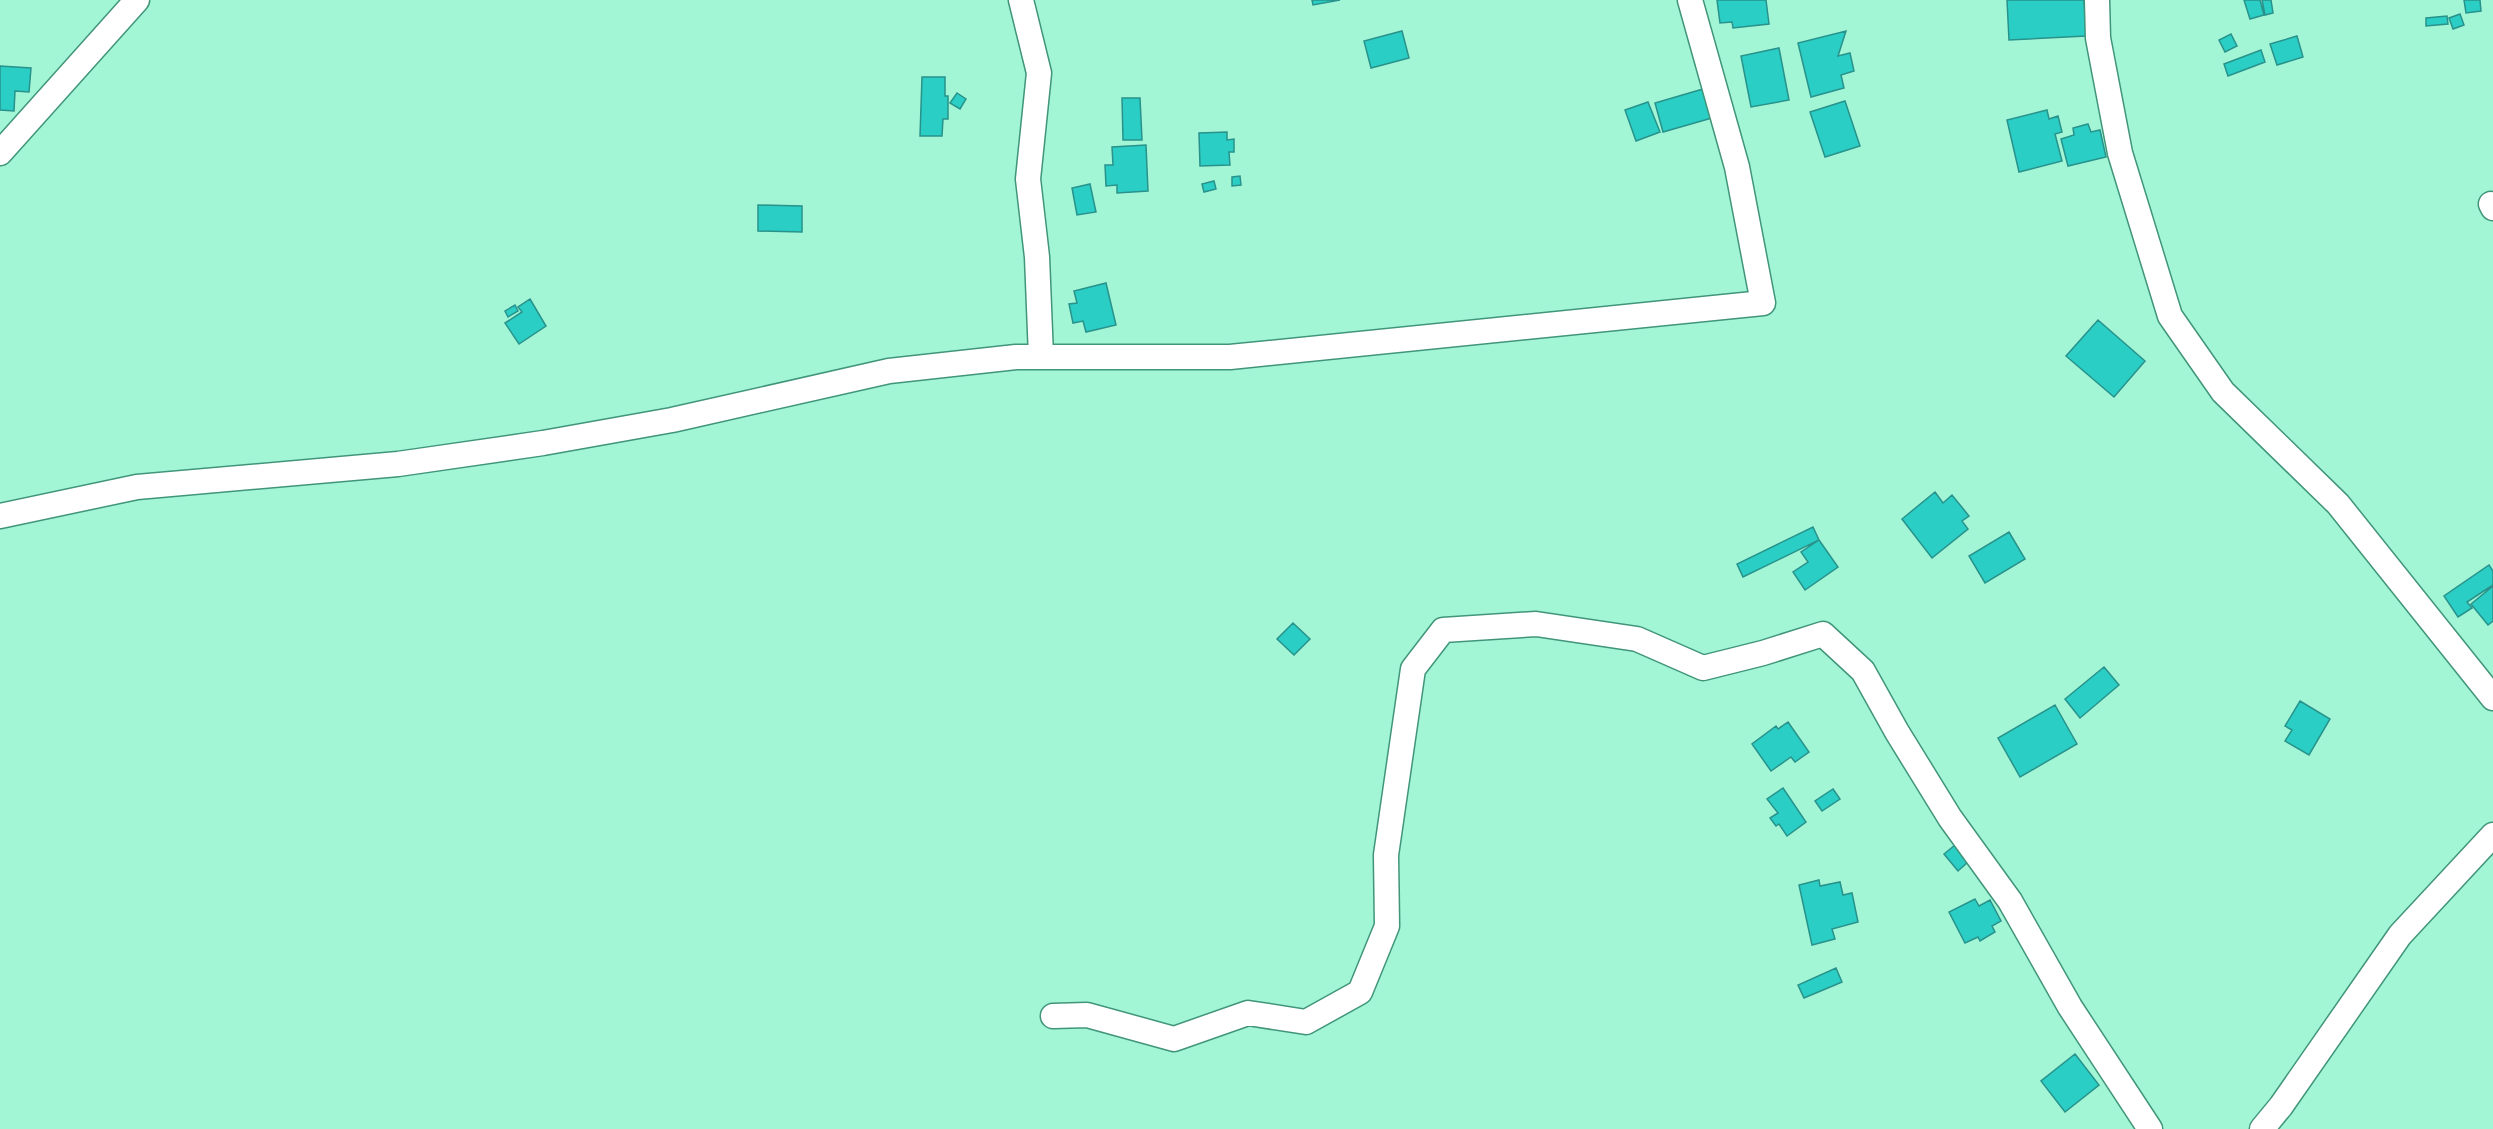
<svg xmlns="http://www.w3.org/2000/svg" width="2493" height="1129" viewBox="0 0 2493 1129" font-family="Bitter,serif">
  <rect width="100%" height="100%" fill="#a2f6d6"/>
  <path fill="#2acec4" stroke="#28928b" stroke-width="1.5" d="M 1312,0 L 1340,0 L 1313,5 Z
    M 1717,0 L 1766,0 L 1769,24 L 1733,28 L 1732,22 L 1720,23 Z
    M 2007,0 L 2084,0 L 2086,36 L 2009,40 Z
    M 2244,0 L 2260,0 L 2264,15 L 2250,19 Z
    M 2262,0 L 2271,0 L 2273,13 L 2265,15 Z
    M 2464,0 L 2480,0 L 2481,11 L 2466,13 Z
    M 2460,14 L 2464,25 L 2453,29 L 2449,18 Z
    M 2447,16 L 2448,24 L 2426,26 L 2426,18 Z
    M 1402,31 L 1409,58 L 1371,68 L 1364,41 Z
    M 1846,31 L 1838,56 L 1850,53 L 1854,71 L 1841,75 L 1844,88 L 1811,97 L 1798,43 Z
    M 2231,34 L 2237,46 L 2225,52 L 2219,40 Z
    M 2297,36 L 2303,57 L 2277,65 L 2270,44 Z
    M 1779,48 L 1789,100 L 1751,107 L 1741,56 Z
    M 2261,50 L 2265,62 L 2228,76 L 2224,64 Z
    M 0,66 L 31,68 L 29,92 L 15,91 L 14,111 L 0,110 Z
    M 922,77 L 945,77 L 945,96 L 948,96 L 948,119 L 943,119 L 942,136 L 920,136 Z
    M 1703,89 L 1712,118 L 1663,132 L 1655,103 Z
    M 957,93 L 966,99 L 960,109 L 950,103 Z
    M 1122,98 L 1140,98 L 1142,140 L 1123,140 Z
    M 1845,101 L 1860,146 L 1825,157 L 1810,112 Z
    M 1648,102 L 1660,132 L 1636,141 L 1625,110 Z
    M 2047,110 L 2049,119 L 2058,116 L 2062,132 L 2055,134 L 2062,161 L 2019,172 L 2007,120 Z
    M 2088,124 L 2091,132 L 2100,130 L 2106,157 L 2068,166 L 2061,139 L 2074,135 L 2073,128 Z
    M 1227,132 L 1227,140 L 1234,139 L 1234,152 L 1229,152 L 1230,165 L 1200,166 L 1199,133 Z
    M 1146,145 L 1148,191 L 1117,193 L 1117,185 L 1106,186 L 1105,165 L 1113,165 L 1112,147 Z
    M 1240,176 L 1241,185 L 1232,186 L 1232,177 Z
    M 1214,181 L 1216,189 L 1204,192 L 1202,184 Z
    M 1090,184 L 1096,212 L 1077,215 L 1072,188 Z
    M 758,205 L 802,206 L 802,232 L 758,231 Z
    M 1106,283 L 1116,325 L 1086,332 L 1083,321 L 1073,323 L 1069,304 L 1077,303 L 1074,291 Z
    M 530,299 L 546,326 L 519,344 L 505,323 L 522,312 L 518,307 Z
    M 515,305 L 518,311 L 508,317 L 505,311 Z
    M 2098,320 L 2145,361 L 2114,397 L 2066,356 Z
    M 1935,492 L 1943,503 L 1952,495 L 1969,516 L 1962,521 L 1968,529 L 1932,558 L 1902,519 Z
    M 1813,527 L 1819,540 L 1743,577 L 1737,564 Z
    M 2009,532 L 2025,559 L 1985,583 L 1969,556 Z
    M 1819,540 L 1838,567 L 1805,590 L 1793,572 L 1808,562 L 1801,552 Z
    M 2489,565 L 2493,571 L 2493,585 L 2467,602 L 2472,608 L 2458,617 L 2444,596 Z
    M 2493,586 L 2493,621 L 2488,625 L 2471,604 Z
    M 1293,623 L 1310,639 L 1294,655 L 1277,639 Z
    M 2104,667 L 2119,685 L 2080,718 L 2065,699 Z
    M 2300,701 L 2330,719 L 2309,755 L 2285,741 L 2292,730 L 2285,726 Z
    M 2055,705 L 2077,744 L 2020,777 L 1998,738 Z
    M 1788,722 L 1809,752 L 1795,762 L 1791,757 L 1771,771 L 1752,744 L 1776,726 L 1778,729 Z
    M 1783,788 L 1806,822 L 1787,836 L 1779,824 L 1776,826 L 1770,818 L 1778,813 L 1767,799 Z
    M 1833,789 L 1840,799 L 1822,811 L 1815,801 Z
    M 1955,845 L 1968,862 L 1958,871 L 1944,854 Z
    M 1819,880 L 1820,886 L 1840,882 L 1843,895 L 1852,893 L 1858,922 L 1832,929 L 1835,939 L 1812,945 L 1799,885 Z
    M 1975,899 L 1979,906 L 1990,900 L 2001,921 L 1992,926 L 1995,932 L 1980,941 L 1978,937 L 1965,943 L 1949,912 Z
    M 1836,968 L 1842,982 L 1804,998 L 1798,985 Z
    M 2075,1054 L 2099,1085 L 2065,1112 L 2041,1081 Z"/>
  <g fill="none" stroke-linecap="round" stroke-linejoin="round">
    <defs>
      <path id="street" d="M 1021,0 L 1039,73 L 1028,179 L 1037,257 L 1041,357
        M 2097,0 L 2098,38 L 2120,153 L 2170,316 L 2223,392 L 2338,504 L 2493,698
        M 0,153 L 137,0
        M 2491,204 L 2493,208
        M 0,516 L 137,487 L 398,464 L 543,443 L 672,420 L 889,371 L 1016,357 L 1230,357 L 1763,303 L 1737,167 L 1690,0
        M 1053,1016 L 1087,1015 L 1174,1039 L 1248,1013 L 1306,1022 L 1360,992 L 1387,926 L 1386,855 L 1413,669 L 1443,630 L 1536,624 L 1637,639 L 1703,668 L 1763,653 L 1823,634 L 1863,671 L 1897,732 L 1950,818 L 2010,901 L 2070,1007 L 2150,1129
        M 2262,1129 L 2281,1106 L 2400,935 L 2493,835"/>
    </defs>
    <use href="#street" stroke="#41957a" stroke-width="27"/>
    <use href="#street" stroke="#fff" stroke-width="24"/>
  </g>
</svg>
